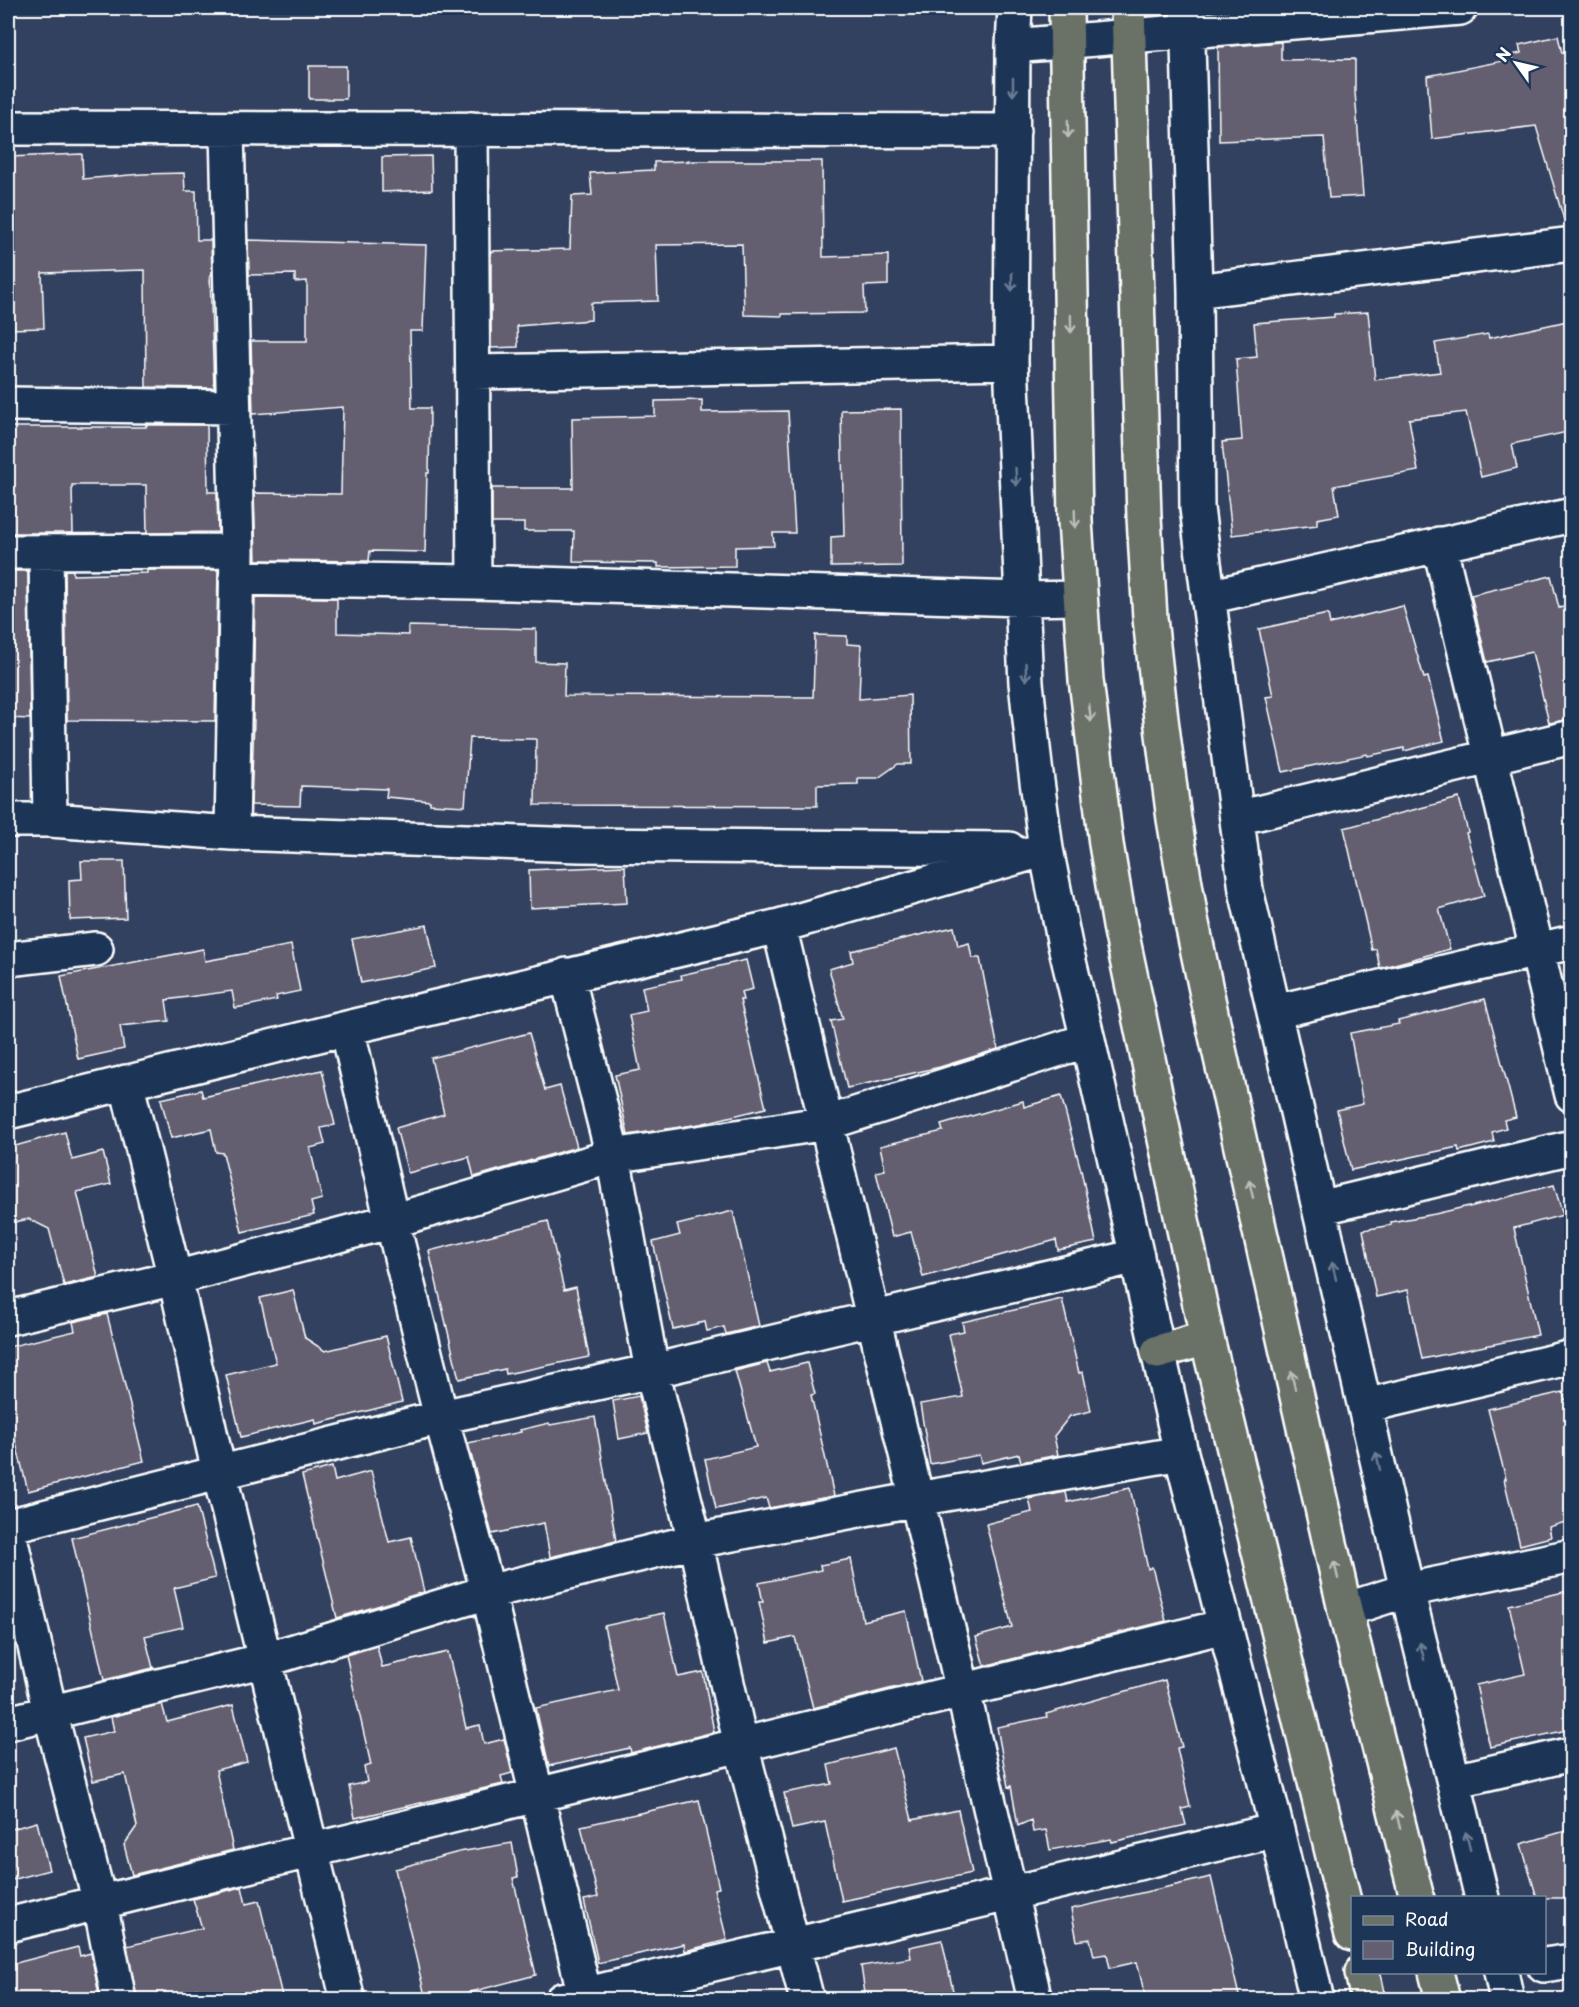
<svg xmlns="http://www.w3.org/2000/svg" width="1579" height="2007" viewBox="0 0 1579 2007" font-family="'Playpen Sans',sans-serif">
  <rect width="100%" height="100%" fill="#32415f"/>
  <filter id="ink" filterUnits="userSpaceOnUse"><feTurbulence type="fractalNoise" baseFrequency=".0167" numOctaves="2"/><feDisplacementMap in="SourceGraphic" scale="12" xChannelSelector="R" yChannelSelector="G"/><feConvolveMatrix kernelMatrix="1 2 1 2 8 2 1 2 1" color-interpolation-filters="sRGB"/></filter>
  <g filter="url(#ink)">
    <path fill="#635e71" stroke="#fff" stroke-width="1.5" d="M 1558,36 L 1562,53 L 1572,51 L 1572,219 L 1564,220 L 1536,126 L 1432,139 L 1427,76 L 1513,59 L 1512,55 L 1521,53 L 1519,45 Z
      M 1281,42 L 1281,60 L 1355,59 L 1355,92 L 1363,196 L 1329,198 L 1324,137 L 1219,141 L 1218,47 Z
      M 309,66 L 346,66 L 346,99 L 309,99 Z
      M 82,154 L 83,179 L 142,174 L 184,173 L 185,191 L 196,191 L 197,240 L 211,240 L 212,275 L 210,275 L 214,388 L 146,387 L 145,270 L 42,273 L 44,328 L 8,329 L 8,271 L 10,271 L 8,157 Z
      M 431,156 L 432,190 L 382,192 L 382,157 Z
      M 696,161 L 822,161 L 823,257 L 888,255 L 888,285 L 864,286 L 865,313 L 782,314 L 782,316 L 744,315 L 742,244 L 656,245 L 658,301 L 591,303 L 591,320 L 517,326 L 518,347 L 491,348 L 491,251 L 570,249 L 572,196 L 592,195 L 590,173 L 654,170 L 654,162 Z
      M 248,240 L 426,245 L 423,331 L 410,331 L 412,408 L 430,408 L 429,473 L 427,473 L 425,552 L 370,551 L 369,561 L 256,560 L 254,493 L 341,494 L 343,407 L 253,414 L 251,341 L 307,341 L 307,281 L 295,282 L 295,274 L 249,275 Z
      M 1368,312 L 1375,380 L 1440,372 L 1435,343 L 1488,334 L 1489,338 L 1572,320 L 1572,431 L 1512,444 L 1517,468 L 1481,477 L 1466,412 L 1409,419 L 1418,471 L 1334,486 L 1339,515 L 1317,519 L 1317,525 L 1232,535 L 1222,442 L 1242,440 L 1236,359 L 1257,357 L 1254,323 L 1334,317 L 1334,314 Z
      M 702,400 L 702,412 L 788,411 L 795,533 L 773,533 L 774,546 L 735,547 L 735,566 L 658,567 L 658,563 L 573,562 L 574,531 L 524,531 L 524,523 L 492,523 L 492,488 L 573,488 L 572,418 L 655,416 L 655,401 Z
      M 901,409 L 902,566 L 831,567 L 831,537 L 844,536 L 841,410 Z
      M 146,425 L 207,425 L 208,492 L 217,492 L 218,532 L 147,533 L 146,485 L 72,485 L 73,533 L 8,533 L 8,499 L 11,499 L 9,427 L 146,427 Z
      M 65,570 L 73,570 L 73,575 L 147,573 L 147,570 L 218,570 L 215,721 L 67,720 Z
      M 8,571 L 28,571 L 30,719 L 8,718 Z
      M 1551,576 L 1559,608 L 1572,605 L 1572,719 L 1549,723 L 1532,652 L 1487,662 L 1471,595 Z
      M 255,597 L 337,598 L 337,633 L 408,635 L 408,626 L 536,629 L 536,662 L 565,663 L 564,696 L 813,697 L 815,635 L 847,636 L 847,644 L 861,645 L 859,699 L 910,695 L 911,764 L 898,764 L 878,778 L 858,778 L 858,784 L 817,785 L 817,806 L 535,805 L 536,739 L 470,738 L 465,806 L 430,804 L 430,801 L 386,797 L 387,789 L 301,786 L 300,806 L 251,805 L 254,720 L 253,720 Z
      M 1403,606 L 1424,678 L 1428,677 L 1444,741 L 1404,751 L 1404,748 L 1368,756 L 1367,754 L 1283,772 L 1266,697 L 1273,696 L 1259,629 L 1328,614 L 1330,624 Z
      M 1459,798 L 1468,832 L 1466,833 L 1484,896 L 1439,909 L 1450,949 L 1380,968 L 1376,949 L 1372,950 L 1344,828 Z
      M 81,861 L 124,861 L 126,918 L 70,920 L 69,880 L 82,879 Z
      M 625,866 L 627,903 L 530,908 L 529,870 Z
      M 427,925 L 436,968 L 361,983 L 352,939 Z
      M 954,927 L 958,946 L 969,943 L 972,958 L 980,958 L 998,1049 L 940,1067 L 847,1088 L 831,1021 L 843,1019 L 829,969 L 853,962 L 851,951 Z
      M 291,945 L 300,991 L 276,996 L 277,1000 L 235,1008 L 232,991 L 166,1000 L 169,1021 L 120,1026 L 124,1049 L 78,1059 L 61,976 L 203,949 L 205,961 Z
      M 746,960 L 753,989 L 741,992 L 743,1000 L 740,1000 L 766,1108 L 700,1124 L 628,1135 L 615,1075 L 640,1070 L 629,1015 L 647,1011 L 642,987 L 682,979 L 681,975 Z
      M 1485,999 L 1516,1117 L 1504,1120 L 1506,1128 L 1492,1132 L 1494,1142 L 1459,1151 L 1458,1147 L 1351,1170 L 1337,1110 L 1363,1104 L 1350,1033 L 1399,1024 L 1398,1021 Z
      M 529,1033 L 545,1090 L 560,1086 L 577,1147 L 474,1177 L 469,1157 L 408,1173 L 396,1128 L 444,1114 L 431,1058 Z
      M 322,1070 L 335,1125 L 321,1128 L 325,1144 L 310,1148 L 322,1199 L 311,1202 L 314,1215 L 242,1232 L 223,1153 L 216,1152 L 211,1129 L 171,1138 L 161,1099 L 201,1090 L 203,1097 Z
      M 1061,1096 L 1081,1170 L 1096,1242 L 1058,1250 L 1056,1240 L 923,1277 L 911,1232 L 892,1237 L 876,1172 L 885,1170 L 880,1146 L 943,1131 L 941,1125 L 1023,1101 L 1024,1107 Z
      M 65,1132 L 72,1160 L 103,1152 L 111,1184 L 77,1192 L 98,1277 L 64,1285 L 49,1229 L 29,1219 L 14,1222 L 8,1197 L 8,1148 Z
      M 1554,1185 L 1563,1215 L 1514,1228 L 1538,1335 L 1422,1359 L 1408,1290 L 1376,1297 L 1363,1230 L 1391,1225 L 1391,1222 L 1435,1214 L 1469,1206 L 1469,1207 Z
      M 733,1211 L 759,1326 L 726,1334 L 724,1327 L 707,1331 L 705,1322 L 673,1329 L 653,1242 L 680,1235 L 677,1225 Z
      M 548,1221 L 564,1290 L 576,1287 L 589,1357 L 506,1374 L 505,1369 L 459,1379 L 429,1251 Z
      M 293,1290 L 305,1338 L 325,1351 L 386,1336 L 402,1402 L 316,1424 L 315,1419 L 241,1437 L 226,1375 L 276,1363 L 260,1298 Z
      M 1062,1299 L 1079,1373 L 1083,1372 L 1091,1411 L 1070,1416 L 1054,1436 L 1058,1455 L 1021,1462 L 1019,1454 L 981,1463 L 979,1455 L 930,1464 L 920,1404 L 963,1397 L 949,1334 L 964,1331 L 962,1322 Z
      M 107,1314 L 144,1461 L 28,1491 L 8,1412 L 8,1347 L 75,1331 L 73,1322 Z
      M 767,1363 L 770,1372 L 807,1363 L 815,1394 L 811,1395 L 834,1496 L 769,1508 L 766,1498 L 716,1509 L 705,1459 L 756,1447 L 735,1371 Z
      M 1563,1392 L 1565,1400 L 1572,1399 L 1572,1520 L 1549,1527 L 1551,1537 L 1520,1545 L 1504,1479 L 1506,1479 L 1488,1409 Z
      M 639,1396 L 648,1433 L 619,1439 L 613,1401 Z
      M 595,1417 L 616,1541 L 550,1557 L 544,1523 L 492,1534 L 468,1443 L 521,1432 L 520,1430 L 549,1423 L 550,1425 Z
      M 332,1467 L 335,1481 L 371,1471 L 389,1542 L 411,1537 L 424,1592 L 337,1618 L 302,1475 Z
      M 1130,1488 L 1148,1569 L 1152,1567 L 1166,1621 L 984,1666 L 976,1637 L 1012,1627 L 986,1524 L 1032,1512 L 1029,1499 L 1066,1492 L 1068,1502 Z
      M 197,1506 L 215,1578 L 174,1588 L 183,1627 L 145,1636 L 153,1668 L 104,1680 L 72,1538 Z
      M 851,1559 L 863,1621 L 906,1611 L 921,1681 L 813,1708 L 795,1637 L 768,1643 L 759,1602 L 763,1602 L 759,1583 L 821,1570 L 820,1565 Z
      M 1572,1590 L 1572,1729 L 1490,1747 L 1476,1685 L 1525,1674 L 1509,1605 Z
      M 664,1613 L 678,1677 L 703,1672 L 714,1732 L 631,1753 L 630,1748 L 549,1766 L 536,1708 L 618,1690 L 604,1626 Z
      M 377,1646 L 382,1667 L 448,1652 L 466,1728 L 480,1725 L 484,1744 L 504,1739 L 512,1773 L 501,1776 L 503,1784 L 355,1818 L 349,1786 L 367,1782 L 364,1767 L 371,1765 L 346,1655 Z
      M 1165,1680 L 1182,1747 L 1177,1748 L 1190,1807 L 1182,1809 L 1186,1825 L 1112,1842 L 1111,1839 L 1050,1850 L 1046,1830 L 1033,1832 L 1031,1820 L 1018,1826 L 1011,1786 L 1008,1787 L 997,1727 L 1047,1717 L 1046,1714 Z
      M 162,1704 L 167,1722 L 233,1705 L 247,1762 L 216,1770 L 233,1850 L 132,1875 L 124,1845 L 137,1826 L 125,1774 L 93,1781 L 83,1738 L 114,1731 L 111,1717 Z
      M 894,1748 L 912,1820 L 958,1810 L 972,1873 L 842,1901 L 825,1822 L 792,1829 L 784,1793 L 832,1784 L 828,1765 Z
      M 699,1800 L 719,1888 L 714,1889 L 727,1940 L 685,1951 L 684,1944 L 598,1963 L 584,1900 L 598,1897 L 581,1826 Z
      M 37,1822 L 49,1870 L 8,1881 L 8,1830 Z
      M 1572,1829 L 1572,1898 L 1537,1898 L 1521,1844 Z
      M 512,1843 L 518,1877 L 513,1878 L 536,1975 L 440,2000 L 426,2000 L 395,1869 L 459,1852 Z
      M 1211,1877 L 1240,2000 L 1146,2000 L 1137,1962 L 1110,1968 L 1107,1954 L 1094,1956 L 1090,1939 L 1077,1941 L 1071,1909 Z
      M 242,1887 L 246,1904 L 259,1901 L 283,2000 L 200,2000 L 198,1989 L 149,2000 L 137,2000 L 127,1946 L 202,1928 L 193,1899 Z
      M 942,1940 L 955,2000 L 866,2000 L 861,1966 L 911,1958 L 909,1947 Z
      M 78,1947 L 80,1956 L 91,1953 L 100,2000 L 8,2000 L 8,1965 Z"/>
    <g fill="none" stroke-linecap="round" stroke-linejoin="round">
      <defs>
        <path id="minor" d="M 1015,8 L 1013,46 L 1011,362 L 1026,683 L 1035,766 L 1046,849 L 1065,945 L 1088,1040 L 1181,1453 L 1277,1830 L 1317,2000
          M 1187,8 L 1195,291 L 1197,508 L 1246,890 L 1407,1590 L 1482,1898
          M 1013,46 L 1460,8
          M 8,128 L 1013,131
          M 227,129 L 237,551 L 232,833
          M 471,129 L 474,582
          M 1195,291 L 1572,244
          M 473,372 L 1011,362
          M 8,404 L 233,407
          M 1439,544 L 1572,1095
          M 8,552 L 237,551
          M 46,552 L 50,820
          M 236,578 L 474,582 L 1022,599 L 1080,598
          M 1208,597 L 1572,515
          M 1237,818 L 1572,737
          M 8,820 L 50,820 L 232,833 L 580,845 L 1009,849
          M 779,926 L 963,1691 L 1035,2000
          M 8,959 L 96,949
          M 567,975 L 613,1156 L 652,1371 L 695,1541 L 741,1745 L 807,2000
          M 1274,1012 L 1572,942
          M 347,1028 L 392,1221 L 441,1417 L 488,1592 L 586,2000
          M 126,1082 L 175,1278 L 219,1472 L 348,2000
          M 8,1112 L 347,1028 L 779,926 L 1046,849
          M 1319,1208 L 1572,1147
          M 8,1318 L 175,1278 L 392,1221 L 613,1156 L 827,1123 L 1088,1040
          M 1365,1406 L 1572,1357
          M 8,1526 L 441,1417 L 652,1371 L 1137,1256
          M 8,1529 L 50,1712 L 100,1903 L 119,2000
          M 1345,1610 L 1407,1590 L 1572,1556
          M 8,1723 L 265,1660 L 488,1592 L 695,1541 L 917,1499 L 1181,1453
          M 1454,1781 L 1572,1754
          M 8,1925 L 1225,1626
          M 1544,1965 L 1572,1961
          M 1501,1972 L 1507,2000
          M 562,2000 L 1277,1830"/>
        <path id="major" d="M 1066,8 L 1075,521 L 1086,680 L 1106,844 L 1120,926 L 1207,1338 L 1352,1934
          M 1128,8 L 1144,517 L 1150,618 L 1161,719 L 1174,819 L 1191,919 L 1212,1018 L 1345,1610 L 1417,1898
          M 1158,1352 L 1207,1338
          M 1362,1972 L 1368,2000
          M 1436,1972 L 1443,2000"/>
      </defs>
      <use href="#minor" stroke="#fff" stroke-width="38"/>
      <use href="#major" stroke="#fff" stroke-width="38"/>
      <use href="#minor" stroke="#1d3557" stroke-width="33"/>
      <use href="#major" stroke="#6a7166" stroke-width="33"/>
    </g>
    <defs><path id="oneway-shaft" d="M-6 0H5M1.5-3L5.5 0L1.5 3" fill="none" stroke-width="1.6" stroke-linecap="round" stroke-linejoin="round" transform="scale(1.5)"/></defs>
    <g stroke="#6c7c92">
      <use href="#oneway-shaft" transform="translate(1013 87) rotate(90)"/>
      <use href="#oneway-shaft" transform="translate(1012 282) rotate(90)"/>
      <use href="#oneway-shaft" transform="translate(1016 477) rotate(87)"/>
      <use href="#oneway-shaft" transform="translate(1026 672) rotate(87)"/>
      <use href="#oneway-shaft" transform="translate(1334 1271) rotate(-103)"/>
      <use href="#oneway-shaft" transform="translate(1378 1461) rotate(-103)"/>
      <use href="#oneway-shaft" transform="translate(1422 1651) rotate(-104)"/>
      <use href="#oneway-shaft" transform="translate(1468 1841) rotate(-104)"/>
    </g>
    <g stroke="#bcbfba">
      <use href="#oneway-shaft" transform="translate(1068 129) rotate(89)"/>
      <use href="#oneway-shaft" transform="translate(1071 324) rotate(89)"/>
      <use href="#oneway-shaft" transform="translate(1075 519) rotate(88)"/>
      <use href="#oneway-shaft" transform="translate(1090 713) rotate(84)"/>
      <use href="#oneway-shaft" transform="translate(1251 1189) rotate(-103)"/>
      <use href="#oneway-shaft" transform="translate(1293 1380) rotate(-103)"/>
      <use href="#oneway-shaft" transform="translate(1336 1570) rotate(-103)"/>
      <use href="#oneway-shaft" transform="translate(1398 1820) rotate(-104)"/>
    </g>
  </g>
  <rect width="1579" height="2007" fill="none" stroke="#1d3557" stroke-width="30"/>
  <rect x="15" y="15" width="1549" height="1977" fill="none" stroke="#fff" stroke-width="2" filter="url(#ink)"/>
  <rect x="1351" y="1896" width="195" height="78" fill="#1d3557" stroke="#77869a" stroke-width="1.5"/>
  <rect x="1363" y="1916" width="30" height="9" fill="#6a7166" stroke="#77869a" stroke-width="1.5"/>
  <text x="1405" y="1926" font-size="18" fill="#ffffff">Road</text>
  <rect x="1363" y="1941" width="30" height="18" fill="#635e71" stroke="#77869a" stroke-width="1.5"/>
  <text x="1405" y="1956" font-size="18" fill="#ffffff">Building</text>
  <g transform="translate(1516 63) rotate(304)" stroke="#1d3557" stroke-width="4.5" paint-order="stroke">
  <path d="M0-4.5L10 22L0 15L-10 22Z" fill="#ffffff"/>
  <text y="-9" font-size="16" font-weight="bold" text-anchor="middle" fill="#ffffff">N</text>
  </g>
</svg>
